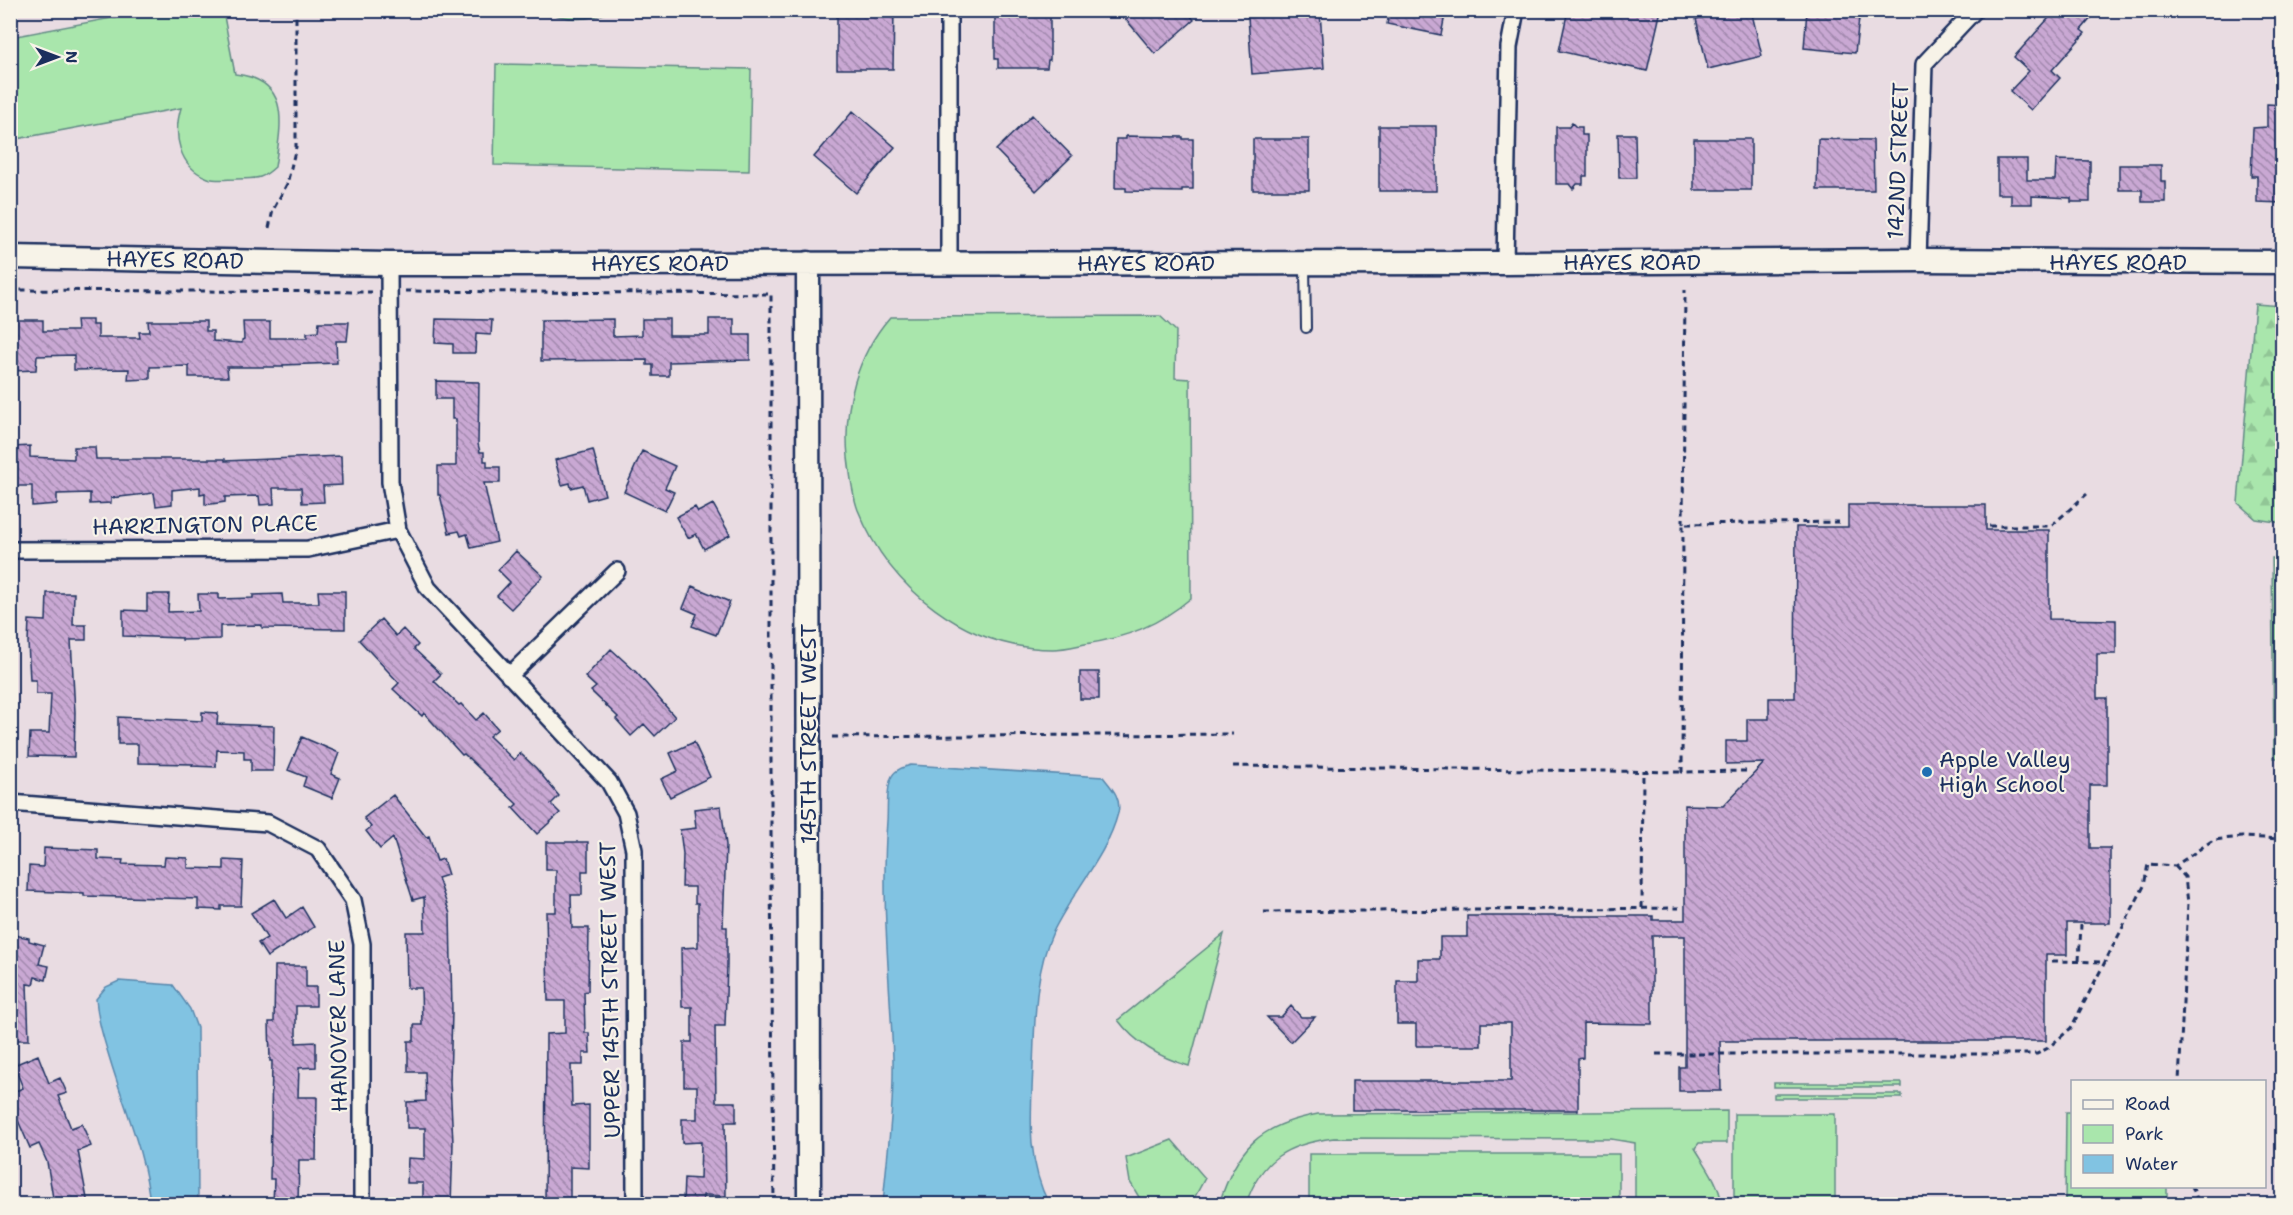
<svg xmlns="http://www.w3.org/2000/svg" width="2293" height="1215" viewBox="0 0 2293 1215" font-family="'Shantell Sans',sans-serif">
  <defs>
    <pattern id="forest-firs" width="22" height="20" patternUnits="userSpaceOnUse" patternTransform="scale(1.5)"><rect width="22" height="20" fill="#a9e6ac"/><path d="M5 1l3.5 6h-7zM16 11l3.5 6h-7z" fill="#91c696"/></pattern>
    <pattern id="building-back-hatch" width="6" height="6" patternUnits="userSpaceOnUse" patternTransform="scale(1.5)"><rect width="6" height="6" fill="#c9a8d3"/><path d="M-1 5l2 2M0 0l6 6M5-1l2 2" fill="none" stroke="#a289ae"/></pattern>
  </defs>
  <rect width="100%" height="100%" fill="#e9dce2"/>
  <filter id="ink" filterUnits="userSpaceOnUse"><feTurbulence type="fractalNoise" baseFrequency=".0167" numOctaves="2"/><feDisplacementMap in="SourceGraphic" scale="12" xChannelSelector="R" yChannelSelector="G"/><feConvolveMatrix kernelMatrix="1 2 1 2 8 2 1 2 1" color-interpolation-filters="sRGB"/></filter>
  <g filter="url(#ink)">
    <path fill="url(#forest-firs)" stroke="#628a85" stroke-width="1.5" d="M 2255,304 L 2282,306 L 2282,523 L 2256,519 L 2238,503 Z"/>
    <path fill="#a9e6ac" stroke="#628a85" stroke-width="1.5" d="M 148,11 L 223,11 L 235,74 C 292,80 281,125 275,167 C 260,181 256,178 236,179 C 228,179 216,181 208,178 C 178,167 173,134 181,108 L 11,140 L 11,37 Z
      M 543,11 L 610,11 C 587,22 567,20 543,11 Z
      M 496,64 L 751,69 L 749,171 L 494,165 Z
      M 1160,316 L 1176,331 L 1175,378 L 1190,379 L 1191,598 C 1159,625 1126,638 1085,644 C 1075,646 1063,649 1053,649 C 966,649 890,589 858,510 C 852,494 850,474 848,457 C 843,407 857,355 890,317 Z
      M 2272,558 L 2282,558 L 2282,758 L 2274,758 Z
      M 1224,934 L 1189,1066 C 1161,1058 1136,1044 1118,1020 Z
      M 1774,1083 L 1902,1083 L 1902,1087 L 1774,1087 Z
      M 1774,1094 L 1902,1094 L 1902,1098 L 1774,1098 Z
      M 1727,1111 L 1727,1143 L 1699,1143 L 1695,1148 C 1706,1166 1719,1183 1722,1204 L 1635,1204 L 1635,1143 L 1611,1139 L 1334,1138 C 1288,1144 1261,1158 1246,1204 L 1219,1204 C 1237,1148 1259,1125 1318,1114 Z
      M 2066,1112 L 2072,1112 L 2072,1186 L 2167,1187 L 2167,1204 L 2065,1204 Z
      M 1734,1114 L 1835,1114 L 1835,1204 L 1734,1204 Z
      M 1172,1140 L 1205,1178 L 1191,1204 L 1143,1204 L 1130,1182 L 1126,1158 Z
      M 1309,1154 L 1619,1154 L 1619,1204 L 1309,1204 Z"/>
    <path fill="#81c3e2" stroke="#5888ad" stroke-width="1.5" d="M 911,765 L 1103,777 C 1111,787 1122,798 1118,813 C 1107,856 1072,892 1053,932 C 1034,973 1035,1022 1033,1066 C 1032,1092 1030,1118 1032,1143 C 1034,1164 1040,1187 1049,1204 L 883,1204 C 887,1156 894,1107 893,1059 C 890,978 881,902 887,821 C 888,808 886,788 892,776 C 896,769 904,767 911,765 Z
      M 119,981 L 173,985 L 190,1009 L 197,1028 L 198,1204 L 150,1204 C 146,1158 126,1111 112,1066 C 105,1043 98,1023 96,999 L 106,987 Z"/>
    <path fill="url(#building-back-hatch)" stroke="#1b2f5e" stroke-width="1.5" d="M 837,10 L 894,10 L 893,69 L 837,69 Z
      M 995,10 L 1050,10 L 1050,60 L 1048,60 L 1047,68 L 998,68 L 998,59 L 995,59 Z
      M 1118,10 L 1186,10 L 1194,20 L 1155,54 Z
      M 1390,10 L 1446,10 L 1441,35 L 1387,24 Z
      M 1568,10 L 1661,10 L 1647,71 L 1559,51 Z
      M 1733,10 L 1751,10 L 1762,56 L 1708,69 L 1696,19 Z
      M 1807,10 L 1860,10 L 1855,53 L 1804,48 Z
      M 2056,10 L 2098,10 L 2081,30 L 2085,33 L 2052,70 L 2060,78 L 2031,110 L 2010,91 L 2029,71 L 2014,57 Z
      M 1320,12 L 1324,68 L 1252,74 L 1248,17 Z
      M 2267,104 L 2283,105 L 2283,203 L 2257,202 L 2257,176 L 2251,176 L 2253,128 L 2267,127 Z
      M 853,111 L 895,147 L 856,193 L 814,157 Z
      M 1032,115 L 1072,156 L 1036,191 L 996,150 Z
      M 1572,123 L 1576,127 L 1582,127 L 1582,135 L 1587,135 L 1587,176 L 1583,176 L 1583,184 L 1577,184 L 1573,189 L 1569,184 L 1556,184 L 1556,127 L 1569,127 Z
      M 1379,126 L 1436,126 L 1436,191 L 1379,191 Z
      M 1618,134 L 1635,134 L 1636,178 L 1619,178 Z
      M 1126,136 L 1183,137 L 1183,139 L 1193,139 L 1193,189 L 1182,189 L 1182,192 L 1126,191 L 1126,188 L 1115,188 L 1116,139 L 1126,139 Z
      M 1253,139 L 1309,139 L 1309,190 L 1253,190 Z
      M 1694,139 L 1751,139 L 1751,190 L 1694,190 Z
      M 1818,139 L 1873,140 L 1874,190 L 1817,190 Z
      M 1997,159 L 2027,159 L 2027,180 L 2055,180 L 2056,160 L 2090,161 L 2090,202 L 2071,202 L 2071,198 L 2032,196 L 2032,204 L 2011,204 L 2011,194 L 1997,194 Z
      M 2119,165 L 2161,165 L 2161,181 L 2165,181 L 2165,202 L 2142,202 L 2142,190 L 2119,190 Z
      M 436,319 L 492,320 L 491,335 L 476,334 L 475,353 L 453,353 L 453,344 L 435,343 Z
      M 613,319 L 613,336 L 642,335 L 642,319 L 669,319 L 669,335 L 709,335 L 709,319 L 734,319 L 734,335 L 750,335 L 750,360 L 669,362 L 669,376 L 653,376 L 653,365 L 647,365 L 647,360 L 541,361 L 541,320 Z
      M 12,320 L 43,320 L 43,331 L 77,331 L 76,320 L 92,320 L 92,325 L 98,325 L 98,338 L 140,338 L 139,332 L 149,332 L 148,321 L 206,321 L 206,331 L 213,331 L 213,341 L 242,343 L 242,340 L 244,339 L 243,322 L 270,322 L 270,338 L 307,338 L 307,333 L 318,332 L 319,322 L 349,322 L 347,341 L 336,341 L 337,363 L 283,365 L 283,367 L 227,367 L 228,377 L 189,377 L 189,366 L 150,367 L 150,379 L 128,380 L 129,369 L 74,370 L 74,355 L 37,356 L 36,370 L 12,371 Z
      M 436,381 L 479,382 L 478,444 L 480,452 L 484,452 L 484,461 L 487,461 L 487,467 L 500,467 L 500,483 L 484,483 L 497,542 L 471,548 L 467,534 L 461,536 L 459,531 L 449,533 L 440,495 L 438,495 L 438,466 L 456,466 L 456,419 L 452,419 L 452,399 L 436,399 Z
      M 30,446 L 30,457 L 74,459 L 74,447 L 95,447 L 96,459 L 225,459 L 225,461 L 341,456 L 342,485 L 323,486 L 324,502 L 302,503 L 301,488 L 273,488 L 274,504 L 260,505 L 259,496 L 225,497 L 225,502 L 205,505 L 205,493 L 200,494 L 200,487 L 172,490 L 172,504 L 156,506 L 154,493 L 111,498 L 111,503 L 90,504 L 90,493 L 57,494 L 57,504 L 32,506 L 32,486 L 15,486 L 14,447 Z
      M 593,450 L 605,495 L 587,500 L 583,485 L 571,488 L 570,483 L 562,485 L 555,460 Z
      M 642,451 L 675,466 L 665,488 L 674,492 L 665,511 L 624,492 Z
      M 713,504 L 730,535 L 704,549 L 696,534 L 688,538 L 676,517 L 695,507 L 698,512 Z
      M 1848,505 L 1986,505 L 1986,530 L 2049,530 L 2049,619 L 2116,620 L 2116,654 L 2097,654 L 2097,698 L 2107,698 L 2107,785 L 2090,785 L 2090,848 L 2110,848 L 2110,923 L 2067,923 L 2067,955 L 2046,955 L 2046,1041 L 1720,1041 L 1721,1091 L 1679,1091 L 1679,1067 L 1685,1067 L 1685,936 L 1652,936 L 1652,1024 L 1583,1023 L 1583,1058 L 1578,1059 L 1578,1110 L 1352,1110 L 1352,1081 L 1511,1081 L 1511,1023 L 1481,1023 L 1481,1046 L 1416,1046 L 1416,1024 L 1397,1024 L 1397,981 L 1418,981 L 1418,959 L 1440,959 L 1440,937 L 1467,937 L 1467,916 L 1653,916 L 1653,920 L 1685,920 L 1685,805 L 1723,806 L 1764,763 L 1726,764 L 1726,741 L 1747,741 L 1747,719 L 1769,719 L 1769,698 L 1795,698 L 1796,527 L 1848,527 Z
      M 516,551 L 543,576 L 511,609 L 497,596 L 510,582 L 498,570 Z
      M 692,586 L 730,602 L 716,635 L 692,626 L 697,614 L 683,608 Z
      M 318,591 L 345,591 L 345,629 L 262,628 L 262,625 L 220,626 L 220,639 L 182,640 L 182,638 L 123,636 L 123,610 L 147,611 L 147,594 L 169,594 L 168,612 L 199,611 L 198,594 L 219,594 L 219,599 L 253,598 L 253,595 L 282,594 L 283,603 L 319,603 Z
      M 47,593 L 74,593 L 73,625 L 86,625 L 86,640 L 71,640 L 75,712 L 74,757 L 29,756 L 30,733 L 49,733 L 51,694 L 36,694 L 36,680 L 30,680 L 28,642 L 29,620 L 46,621 Z
      M 381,619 L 396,636 L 403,629 L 418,645 L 414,649 L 441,674 L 434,681 L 459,705 L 461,704 L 476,720 L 484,713 L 498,729 L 489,736 L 514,760 L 520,753 L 536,768 L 559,796 L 551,804 L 560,813 L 537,834 L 513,808 L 517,804 L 464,754 L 462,755 L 424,713 L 422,716 L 393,689 L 399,683 L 359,640 Z
      M 611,649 L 636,672 L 675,717 L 655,736 L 644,724 L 631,736 L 616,719 L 618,717 L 591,691 L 596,687 L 585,677 Z
      M 1080,672 L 1099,672 L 1099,699 L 1080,699 Z
      M 202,712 L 218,713 L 217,724 L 274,726 L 273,771 L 251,771 L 251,759 L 244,759 L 244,751 L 217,750 L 216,767 L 192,766 L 193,764 L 138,763 L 138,744 L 118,744 L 118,717 L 202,721 Z
      M 302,737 L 339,753 L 331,774 L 340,778 L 332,798 L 303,786 L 306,777 L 288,770 Z
      M 694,742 L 710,777 L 670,797 L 661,779 L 678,771 L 670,753 Z
      M 393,795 L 426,837 L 429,836 L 437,861 L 443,859 L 448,875 L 438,878 L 450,914 L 452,1012 L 450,1081 L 453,1143 L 451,1204 L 423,1204 L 423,1183 L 407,1183 L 408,1158 L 425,1159 L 425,1128 L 407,1128 L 407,1102 L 426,1101 L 425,1072 L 408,1072 L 408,1041 L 414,1041 L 414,1025 L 422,1025 L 421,988 L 407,988 L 406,932 L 425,932 L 424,897 L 413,900 L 393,838 L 380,849 L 366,831 L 371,827 L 364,818 Z
      M 721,806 L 726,845 L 723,927 L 727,927 L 727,965 L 725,1026 L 715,1026 L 716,1102 L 736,1102 L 736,1122 L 725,1122 L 726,1196 L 703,1195 L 703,1202 L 683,1202 L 684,1178 L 700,1179 L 701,1142 L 682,1143 L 682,1119 L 697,1119 L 697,1086 L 684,1086 L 684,1042 L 692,1042 L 692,1007 L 682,1007 L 681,948 L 698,947 L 698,903 L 695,903 L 695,887 L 682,887 L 683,854 L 680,830 L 696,828 L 694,809 Z
      M 546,842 L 588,842 L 588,871 L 582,871 L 582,895 L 571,895 L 572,928 L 589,928 L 588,991 L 584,992 L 585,1033 L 589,1033 L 590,1053 L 583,1053 L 583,1065 L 571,1065 L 572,1106 L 589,1105 L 589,1168 L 570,1167 L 570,1204 L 545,1204 L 546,1034 L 565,1033 L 565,1001 L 548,1001 L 546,912 L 556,912 L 556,870 L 546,870 Z
      M 44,848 L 98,850 L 98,859 L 123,860 L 122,864 L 164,865 L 165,857 L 188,858 L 188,868 L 224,869 L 224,860 L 243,861 L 241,906 L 221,906 L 221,910 L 198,909 L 198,899 L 84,896 L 84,893 L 28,891 L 29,866 L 43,867 Z
      M 274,899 L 286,918 L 302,907 L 314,927 L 267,957 L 258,943 L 267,938 L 251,913 Z
      M 10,934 L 29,938 L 29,941 L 44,945 L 39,964 L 49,966 L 46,980 L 35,977 L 33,985 L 27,984 L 29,1040 L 10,1040 Z
      M 275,966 L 306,966 L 306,987 L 316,987 L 316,1006 L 296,1006 L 296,1043 L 316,1042 L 316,1067 L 299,1068 L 298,1097 L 317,1097 L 316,1160 L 299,1160 L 298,1204 L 273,1204 L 274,1179 L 270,1179 L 272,1061 L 270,1061 L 269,1022 L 274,1022 Z
      M 1291,1006 L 1301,1017 L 1315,1017 L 1291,1042 L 1267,1017 L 1281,1017 Z
      M 38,1055 L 49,1083 L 60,1078 L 67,1093 L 58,1096 L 71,1128 L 82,1124 L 91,1146 L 78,1151 L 88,1204 L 54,1204 L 47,1162 L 39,1144 L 30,1148 L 10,1102 L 10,1093 L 23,1088 L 14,1065 Z"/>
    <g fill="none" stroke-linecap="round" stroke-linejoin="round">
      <defs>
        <path id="lane" d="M 1305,264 L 1306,328"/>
        <path id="street" d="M 949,10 L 949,263
          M 1918,260 L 1924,64 L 1975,10
          M 1505,263 L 1509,47 L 1516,10
          M 389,264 L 390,482 L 398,530 L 428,588 L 609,782 L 626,813 L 634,850 L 635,1204
          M 10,550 L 308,549 L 398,530
          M 509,676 L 617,571
          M 10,803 L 268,823 L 318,849 L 353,900 L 362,944 L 362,1204"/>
        <path id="secondary" d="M 10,257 L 389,264 L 1505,263 L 1918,260 L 2282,262
          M 808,263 L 809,1204"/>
      </defs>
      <use href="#lane" stroke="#1b2f5e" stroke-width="12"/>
      <use href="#street" stroke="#1b2f5e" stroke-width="20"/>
      <use href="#secondary" stroke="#1b2f5e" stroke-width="27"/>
      <path stroke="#1b2f5e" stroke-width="3" stroke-dasharray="6 4.5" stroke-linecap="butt" d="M 269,228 L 273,210 L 287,184 L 296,147 L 296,10
        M 10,290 L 372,292
        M 405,291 L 771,294 L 771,873 L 774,1204
        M 1683,524 L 1685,290
        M 1989,526 L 2051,526 L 2087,494
        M 832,737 L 1233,734
        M 1233,766 L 1682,772
        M 1746,771 L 1682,772 L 1683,524 L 1842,522
        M 2175,866 L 2185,877 L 2188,903 L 2179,1082
        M 1642,908 L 1643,772
        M 1264,912 L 1679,908
        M 2052,961 L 2104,962
        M 2079,961 L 2081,925
        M 1656,1054 L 2037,1054 L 2048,1048 L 2071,1028 L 2144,886 L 2148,864 L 2175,866 L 2213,840 L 2242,837 L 2282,839
        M 2192,1186 L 2199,1204"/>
      <use href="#lane" stroke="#f7f3e8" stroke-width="8"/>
      <use href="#street" stroke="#f7f3e8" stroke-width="15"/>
      <use href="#secondary" stroke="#f7f3e8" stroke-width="22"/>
    </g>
  </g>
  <circle fill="#1f6fb2" stroke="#f7f3e8" stroke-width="2" cx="1927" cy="772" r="6"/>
  <g text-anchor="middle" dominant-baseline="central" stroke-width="4.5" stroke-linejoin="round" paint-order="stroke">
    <g font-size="22" fill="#1b2f5e" stroke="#f7f3e8">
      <text transform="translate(1898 161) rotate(-88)">142ND STREET</text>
      <text transform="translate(175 260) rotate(1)">HAYES ROAD</text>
      <text x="1632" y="262">HAYES ROAD</text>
      <text x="2118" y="262">HAYES ROAD</text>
      <text x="660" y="263">HAYES ROAD</text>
      <text x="1146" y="263">HAYES ROAD</text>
      <text transform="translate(205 525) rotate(-1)">HARRINGTON PLACE</text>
      <text transform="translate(808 734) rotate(-90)">145TH STREET WEST</text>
      <text transform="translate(610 990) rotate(-91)">UPPER 145TH STREET WEST</text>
      <text transform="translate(338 1026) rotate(-91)">HANOVER LANE</text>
    </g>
    <g font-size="22" fill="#1b2f5e" stroke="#f7f3e8" text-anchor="start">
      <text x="1939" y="759">Apple Valley<tspan x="1939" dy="25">High School</tspan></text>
    </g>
  </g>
  <rect width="2293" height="1215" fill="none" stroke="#f7f3e8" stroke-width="36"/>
  <rect x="18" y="18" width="2257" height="1179" fill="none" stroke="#1b2f5e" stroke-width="2" filter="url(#ink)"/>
  <rect x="2071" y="1080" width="195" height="108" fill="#f7f3e8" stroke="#9fa5b1" stroke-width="1.5"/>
  <rect x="2083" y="1100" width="30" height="9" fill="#f7f3e8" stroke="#9fa5b1" stroke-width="1.5"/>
  <text x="2125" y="1110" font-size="18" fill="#1b2f5e">Road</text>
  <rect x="2083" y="1125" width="30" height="18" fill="#a9e6ac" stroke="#9fa5b1" stroke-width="1.5"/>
  <text x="2125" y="1140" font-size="18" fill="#1b2f5e">Park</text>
  <rect x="2083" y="1155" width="30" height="18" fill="#81c3e2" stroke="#9fa5b1" stroke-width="1.5"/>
  <text x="2125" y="1170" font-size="18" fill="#1b2f5e">Water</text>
  <g transform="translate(57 57) rotate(90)" stroke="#f7f3e8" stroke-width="4.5" paint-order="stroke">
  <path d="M0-4.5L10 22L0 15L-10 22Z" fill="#1b2f5e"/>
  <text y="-9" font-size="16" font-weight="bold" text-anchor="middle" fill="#1b2f5e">N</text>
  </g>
</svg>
